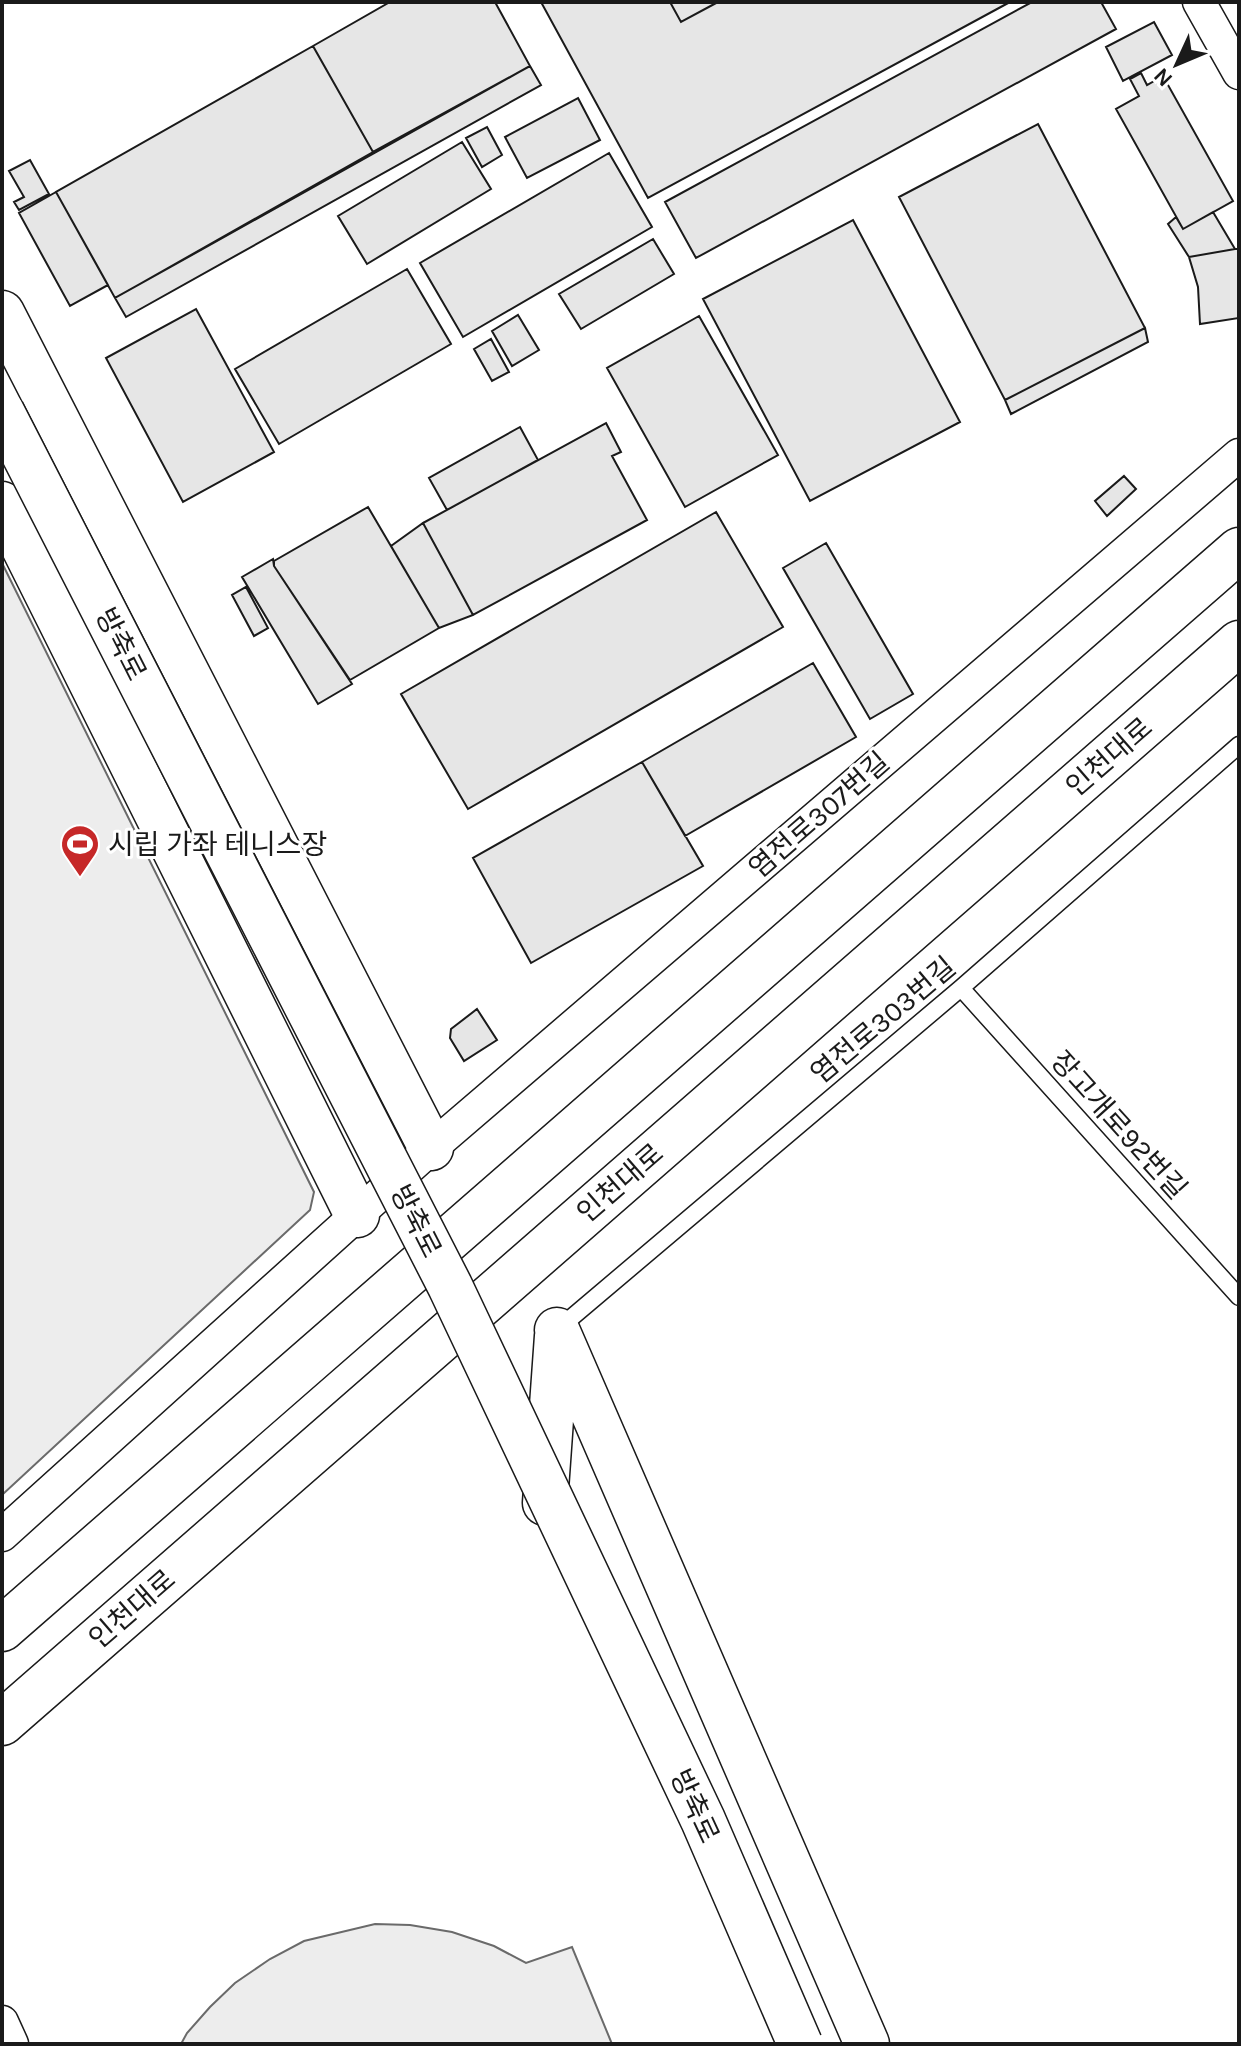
<svg xmlns="http://www.w3.org/2000/svg" width="1241" height="2046" viewBox="0 0 1241 2046" font-family="Karla,'Noto Sans KR',sans-serif">
  <rect width="100%" height="100%" fill="#fff"/>
  <path fill="#ededed" stroke="#6a6a6a" stroke-width="2" d="M 2,563 L 314,1192 L 310,1210 L 2,1495 Z
    M 375,1924 L 410,1925 L 452,1932 L 494,1946 L 526,1963 L 572,1947 L 612,2044 L 181,2044 L 187,2033 L 210,2007 L 235,1983 L 270,1959 L 304,1941 Z"/>
  <path fill="#e6e6e6" stroke="#1a1a1a" stroke-width="2" d="M 390,2 L 495,2 L 530,66 L 373,152 L 313,46 Z
    M 541,2 L 670,2 L 681,22 L 718,2 L 1010,2 L 648,198 Z
    M 670,2 L 718,2 L 681,22 Z
    M 1032,2 L 1101,2 L 1116,29 L 696,258 L 665,202 Z
    M 1154,22 L 1172,55 L 1123,81 L 1106,47 Z
    M 313,46 L 373,152 L 115,298 L 56,192 Z
    M 530,66 L 541,85 L 126,317 L 115,298 Z
    M 1141,73 L 1147,85 L 1163,76 L 1233,201 L 1183,229 L 1116,109 L 1139,96 L 1130,79 Z
    M 578,98 L 600,140 L 527,178 L 505,137 Z
    M 1038,124 L 1145,328 L 1005,400 L 899,197 Z
    M 487,127 L 502,155 L 482,167 L 466,138 Z
    M 462,142 L 491,189 L 367,264 L 338,216 Z
    M 609,153 L 652,227 L 463,337 L 420,263 Z
    M 30,160 L 49,194 L 19,210 L 14,202 L 24,197 L 9,171 Z
    M 56,192 L 108,285 L 70,306 L 19,213 Z
    M 1213,212 L 1235,249 L 1189,257 L 1168,224 L 1176,217 L 1183,229 Z
    M 853,220 L 960,422 L 810,501 L 703,299 Z
    M 653,239 L 674,274 L 581,329 L 559,294 Z
    M 1235,249 L 1239,249 L 1239,318 L 1200,324 L 1198,287 L 1189,257 Z
    M 407,269 L 451,344 L 279,444 L 235,369 Z
    M 196,309 L 274,452 L 183,502 L 106,358 Z
    M 518,315 L 539,350 L 512,366 L 492,331 Z
    M 699,316 L 778,455 L 685,507 L 607,368 Z
    M 1145,328 L 1148,342 L 1011,414 L 1005,400 Z
    M 491,339 L 509,372 L 492,381 L 474,349 Z
    M 606,423 L 621,452 L 612,456 L 647,520 L 473,615 L 423,523 Z
    M 520,427 L 538,460 L 447,510 L 429,478 Z
    M 1124,476 L 1136,489 L 1107,516 L 1095,501 Z
    M 368,507 L 439,628 L 350,680 L 274,566 L 274,561 Z
    M 716,512 L 783,627 L 468,809 L 401,694 Z
    M 423,523 L 473,615 L 439,628 L 391,546 Z
    M 826,543 L 913,694 L 870,719 L 783,568 Z
    M 273,559 L 274,566 L 352,684 L 318,704 L 242,577 Z
    M 246,587 L 268,628 L 254,636 L 232,595 Z
    M 813,663 L 856,737 L 685,836 L 642,762 Z
    M 642,762 L 703,866 L 531,963 L 473,858 Z
    M 477,1009 L 497,1040 L 464,1061 L 450,1038 L 451,1029 Z"/>
  <g fill="none" stroke-linecap="round" stroke-linejoin="round">
    <defs>
      <path id="service" d="M 961,988 L 1239,1297
        M 558,1329 L 961,988 L 1239,745"/>
      <path id="minor" d="M 1199,2 L 1239,73
        M 2,1535 L 431,1148 L 1239,455
        M 2,2022 L 12,2044"/>
      <path id="secondary" d="M 2,313 L 431,1148
        M 2,504 L 357,1215
        M 557,1330 L 867,2044
        M 545,1503 L 557,1336"/>
      <path id="trunk" d="M 2,1629 L 1239,550
        M 2,1723 L 1239,643"/>
    </defs>
    <use href="#service" stroke="#1a1a1a" stroke-width="19"/>
    <use href="#minor" stroke="#1a1a1a" stroke-width="35"/>
    <use href="#secondary" stroke="#1a1a1a" stroke-width="47"/>
    <use href="#trunk" stroke="#1a1a1a" stroke-width="47"/>
    <use href="#service" stroke="#fff" stroke-width="16"/>
    <use href="#minor" stroke="#fff" stroke-width="32"/>
    <use href="#secondary" stroke="#fff" stroke-width="44"/>
    <use href="#trunk" stroke="#fff" stroke-width="44"/>
    <defs>
      <path id="secondary-bridge" d="M 2,412 L 450,1286 L 703,1820 L 800,2044"/>
    </defs>
    <use href="#secondary-bridge" stroke="#1a1a1a" stroke-width="47" stroke-linecap="butt"/>
    <use href="#secondary-bridge" stroke="#fff" stroke-width="44"/>
  </g>
  <defs>
    <symbol id="stadium-pin" viewBox="-11 -11 22 30"><path d="M0 17L-7.5 6A9.5 9.5 0 1 1 7.5 6Z" fill="#c62828" stroke="#fff"/><path d="M0-5a6.5 5 0 1 0 0 10a6.5 5 0 1 0 0-10ZM-3.5-1.8h7v3.6h-7Z" fill="#fff"/></symbol>
  </defs>
  <g fill-rule="evenodd">
    <use href="#stadium-pin" x="58" y="822" width="44" height="60"/>
  </g>
  <g text-anchor="middle" dominant-baseline="central" stroke-width="6" stroke-linejoin="round" paint-order="stroke">
    <g font-size="28" fill="#1a1a1a" stroke="#fff">
      <text transform="translate(121 644) rotate(63)">방축로</text>
      <text transform="translate(1109 757) rotate(-41)">인천대로</text>
      <text transform="translate(819 815) rotate(-41)">염전로307번길</text>
      <text transform="translate(883 1020) rotate(-40)">염전로303번길</text>
      <text transform="translate(1119 1125) rotate(48)">장고개로92번길</text>
      <text transform="translate(620 1183) rotate(-41)">인천대로</text>
      <text transform="translate(416 1221) rotate(63)">방축로</text>
      <text transform="translate(132 1609) rotate(-41)">인천대로</text>
      <text transform="translate(695 1806) rotate(65)">방축로</text>
    </g>
    <g font-size="28" fill="#1a1a1a" stroke="#fff" text-anchor="start">
      <text x="108" y="844">시립 가좌 테니스장</text>
    </g>
  </g>
  <rect width="1241" height="2046" fill="none" stroke="#1a1a1a" stroke-width="8"/>
  <g transform="translate(1177 64) rotate(226)" stroke="#ffffff" stroke-width="6" paint-order="stroke">
  <path d="M0-6L14 30L0 20L-14 30Z" fill="#1a1a1a"/>
  <text y="-12" font-size="22" font-weight="bold" text-anchor="middle" fill="#1a1a1a">N</text>
  </g>
</svg>
